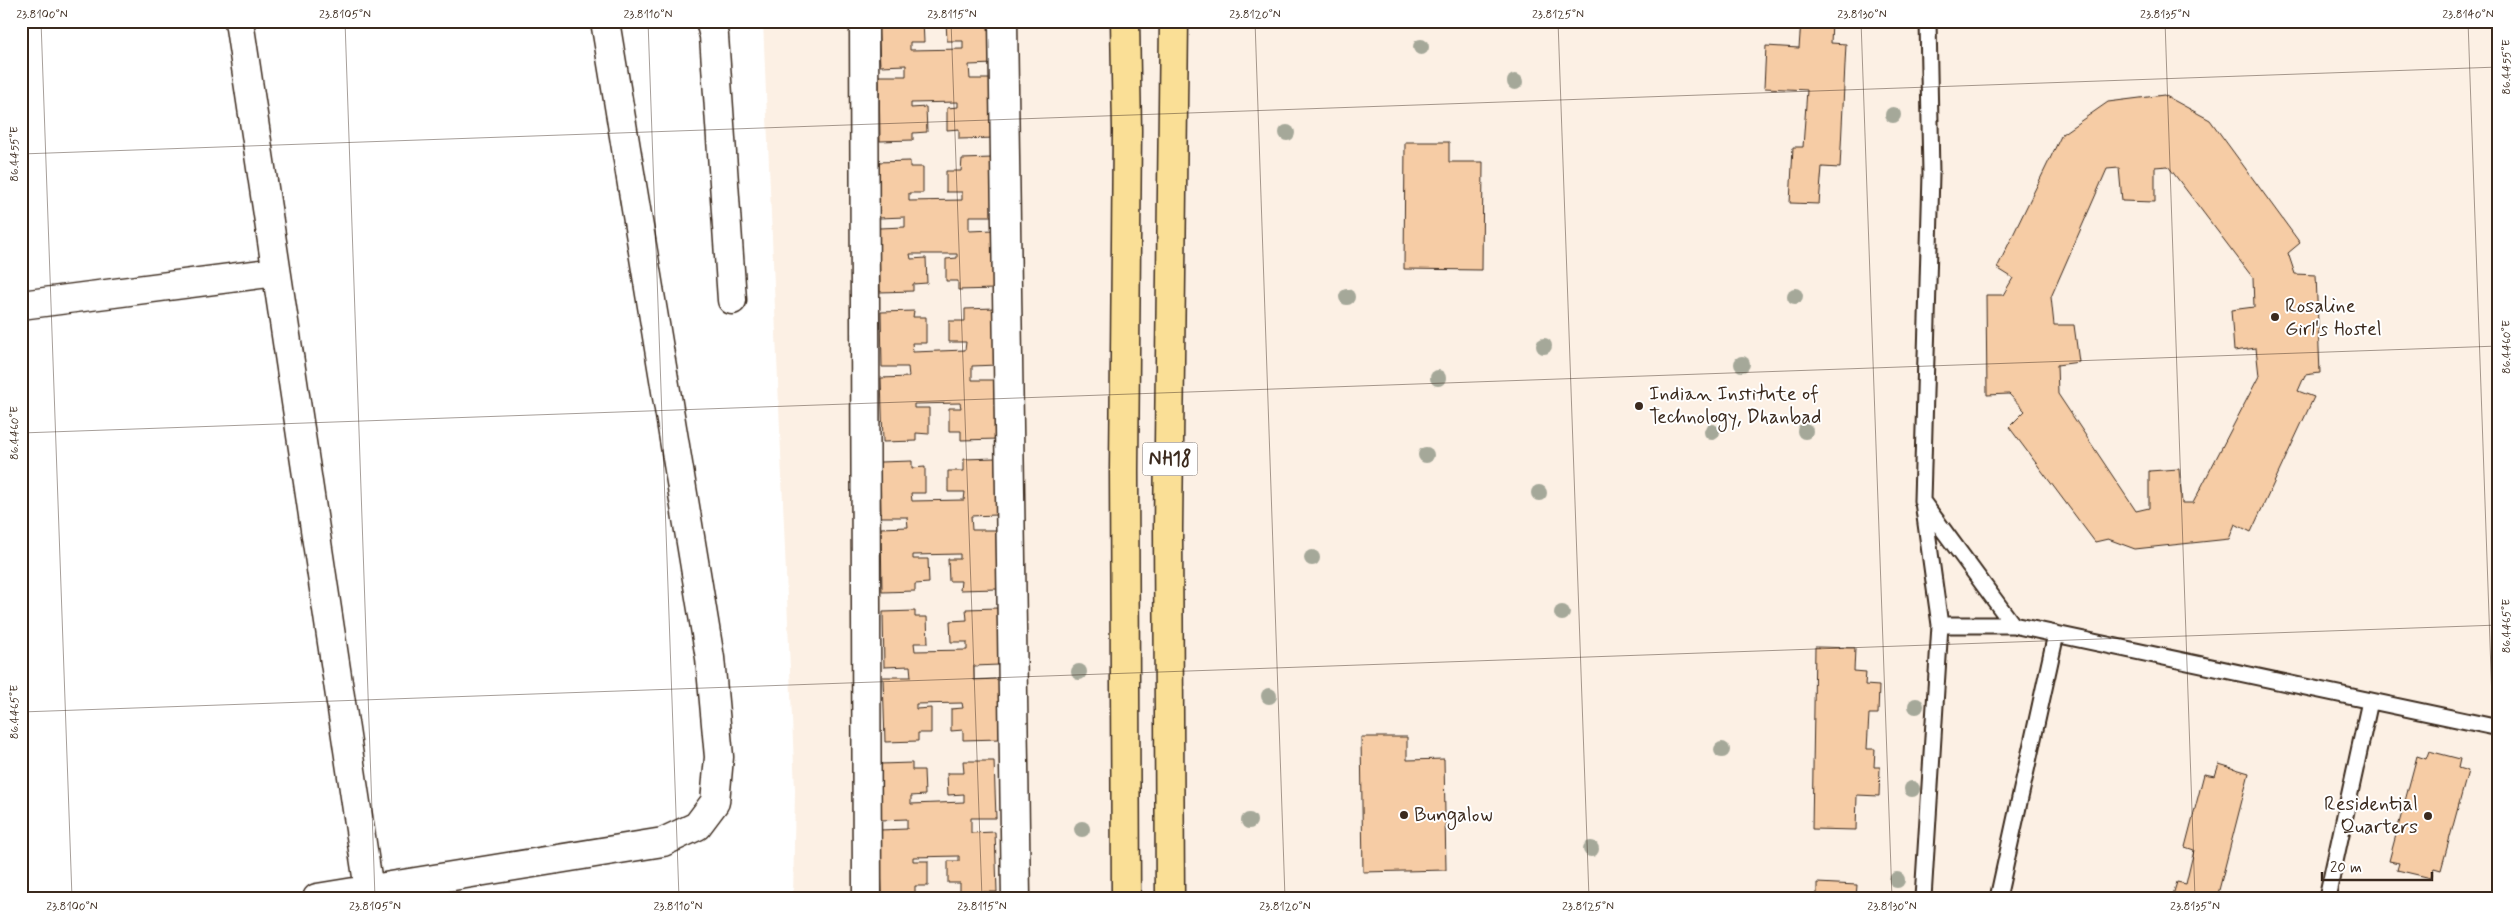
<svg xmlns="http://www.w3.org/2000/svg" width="2520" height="919" viewBox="0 0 2520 919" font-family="Mynerve,sans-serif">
  <rect width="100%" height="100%" fill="#fff"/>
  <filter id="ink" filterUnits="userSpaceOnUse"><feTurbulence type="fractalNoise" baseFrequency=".02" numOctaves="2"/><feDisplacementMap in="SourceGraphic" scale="10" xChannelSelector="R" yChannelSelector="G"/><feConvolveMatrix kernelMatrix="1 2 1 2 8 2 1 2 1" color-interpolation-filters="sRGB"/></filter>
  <g filter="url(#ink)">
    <path fill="#fcf0e4" d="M 763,21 L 2499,21 L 2499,898 L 793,898 L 795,790 Z"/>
    <path fill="#f6cca5" stroke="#3b2a1e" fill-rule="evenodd" d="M 878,21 L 923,21 L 924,42 L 910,42 L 910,50 L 963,49 L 963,41 L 947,41 L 946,21 L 993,21 L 994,64 L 969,65 L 970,79 L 994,79 L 996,138 L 959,139 L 959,129 L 947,130 L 947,108 L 958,107 L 958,102 L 911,103 L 911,108 L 926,107 L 927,132 L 913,133 L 913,140 L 880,141 L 879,76 L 906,76 L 906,65 L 880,66 Z
      M 1801,21 L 1832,21 L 1831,43 L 1846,44 L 1840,168 L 1822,167 L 1819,204 L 1790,203 L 1793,147 L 1803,147 L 1807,90 L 1764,88 L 1766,46 L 1799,48 Z
      M 2164,95 L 2210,120 L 2300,243 L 2288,253 L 2295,274 L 2316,275 L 2320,373 L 2305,375 L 2298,391 L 2314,397 L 2251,532 L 2235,524 L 2229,539 L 2135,549 L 2108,539 L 2095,542 L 2009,427 L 2025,411 L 2009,394 L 1987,395 L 1986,295 L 2003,295 L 2013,278 L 1997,268 L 2062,134 L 2108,102 ZM 2168,166 L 2253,278 L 2254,307 L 2231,310 L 2234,351 L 2256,348 L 2259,376 L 2193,503 L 2182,503 L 2179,469 L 2149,471 L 2149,508 L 2136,511 L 2058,394 L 2057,365 L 2079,362 L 2074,325 L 2054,325 L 2051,297 L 2107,169 L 2119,168 L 2122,201 L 2155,202 L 2155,167 Z
      M 1405,142 L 1449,142 L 1449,162 L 1483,162 L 1482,270 L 1404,269 Z
      M 992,158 L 993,216 L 969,216 L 969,231 L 994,230 L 995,289 L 958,290 L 958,281 L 946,281 L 946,259 L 957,258 L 957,254 L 910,254 L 911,259 L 926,258 L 927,283 L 913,284 L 913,291 L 880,292 L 879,228 L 905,227 L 905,217 L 879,218 L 877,162 L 910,161 L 910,167 L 923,167 L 923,193 L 909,193 L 909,201 L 962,200 L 962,192 L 946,192 L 946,171 L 961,171 L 962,159 Z
      M 995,308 L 997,365 L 972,366 L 972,380 L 997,380 L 998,439 L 961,440 L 961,431 L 949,431 L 949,408 L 961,408 L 960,403 L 914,404 L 914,408 L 929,408 L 929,434 L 916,433 L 916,441 L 883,442 L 881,378 L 909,377 L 908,367 L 882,367 L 881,312 L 914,311 L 913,317 L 926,317 L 926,343 L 912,343 L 913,352 L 965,350 L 966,342 L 949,342 L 949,321 L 965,321 L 965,309 Z
      M 995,458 L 996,515 L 971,516 L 972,530 L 996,530 L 997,589 L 960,590 L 961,581 L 949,581 L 948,559 L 960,559 L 960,554 L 913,555 L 913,559 L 928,559 L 929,583 L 915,584 L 915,591 L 882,592 L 881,528 L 908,527 L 907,517 L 881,517 L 880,462 L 912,461 L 912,468 L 925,467 L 925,493 L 911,493 L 912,501 L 964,500 L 965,492 L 948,492 L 948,471 L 964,471 L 964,459 Z
      M 997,608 L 999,665 L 974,666 L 974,680 L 999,679 L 1000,739 L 963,740 L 963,730 L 951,731 L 951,709 L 963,708 L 962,703 L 916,704 L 916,709 L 931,708 L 931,733 L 918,733 L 918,741 L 885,742 L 883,677 L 911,677 L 910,666 L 884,667 L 883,612 L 915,611 L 915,617 L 927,617 L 928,643 L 914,643 L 915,651 L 967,650 L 967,642 L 951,642 L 950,621 L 967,620 L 966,609 Z
      M 1815,647 L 1855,648 L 1854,671 L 1866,672 L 1865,685 L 1879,686 L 1878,714 L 1869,714 L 1867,749 L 1875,749 L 1874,767 L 1880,767 L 1879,796 L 1857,795 L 1856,830 L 1812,829 Z
      M 1361,737 L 1407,737 L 1407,760 L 1444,759 L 1446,870 L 1363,872 Z
      M 2429,751 L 2460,759 L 2458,768 L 2468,771 L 2441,870 L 2434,868 L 2431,878 L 2397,870 L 2399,863 L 2389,861 L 2417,756 L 2426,759 Z
      M 963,761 L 994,761 L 996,818 L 971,818 L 971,833 L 995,832 L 997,892 L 960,892 L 960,883 L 948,883 L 948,861 L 959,861 L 959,856 L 913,857 L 913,861 L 928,861 L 928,886 L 915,886 L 915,894 L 882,895 L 880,830 L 907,829 L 907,819 L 881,820 L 880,764 L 912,763 L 912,770 L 924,770 L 925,795 L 911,796 L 911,804 L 964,802 L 964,794 L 948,795 L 947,773 L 964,773 Z
      M 2219,764 L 2249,773 L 2217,898 L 2172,898 L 2177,882 L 2186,884 L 2194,850 L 2185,847 L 2204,774 L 2215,776 Z
      M 1817,883 L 1857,885 L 1856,898 L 1817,898 Z"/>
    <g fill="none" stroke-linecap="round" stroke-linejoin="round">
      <defs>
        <path id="lane" d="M 1928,21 L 1931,174 L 1922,501 L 2013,625 L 2499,728
          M 1923,502 L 1940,625 L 2013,625
          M 1923,898 L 1940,625
          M 1998,898 L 2056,634
          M 2327,898 L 2370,701"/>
        <path id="street" d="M 239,21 L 369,890
          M 710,21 L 714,36 L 732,300
          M 864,21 L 867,898
          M 1003,21 L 1016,898
          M 21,305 L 276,272
          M 317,898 L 663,842 L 697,826 L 715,802 L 719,757 L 710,658 L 605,21"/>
        <path id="highway" d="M 1125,21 L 1127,130 L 1124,470 L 1126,898
          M 1170,898 L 1168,529 L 1174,21"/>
      </defs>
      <use href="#lane" stroke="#3b2a1e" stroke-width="19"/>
      <use href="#street" stroke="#3b2a1e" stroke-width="31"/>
      <use href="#highway" stroke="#3b2a1e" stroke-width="31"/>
      <use href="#lane" stroke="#fff" stroke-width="15"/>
      <use href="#street" stroke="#fff" stroke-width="28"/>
      <use href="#highway" stroke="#fadf96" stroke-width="28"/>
    </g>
    <g fill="#a5a899">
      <circle cx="1421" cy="47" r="8"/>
      <circle cx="1515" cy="82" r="8"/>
      <circle cx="1893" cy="115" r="8"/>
      <circle cx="1287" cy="133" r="8"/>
      <circle cx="1795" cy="296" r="8"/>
      <circle cx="1347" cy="297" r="8"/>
      <circle cx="1544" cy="346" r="8"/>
      <circle cx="1742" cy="364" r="8"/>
      <circle cx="1438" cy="378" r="8"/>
      <circle cx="1805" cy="431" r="8"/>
      <circle cx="1712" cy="432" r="8"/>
      <circle cx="1426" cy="455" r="8"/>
      <circle cx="1539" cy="493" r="8"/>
      <circle cx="1312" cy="558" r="8"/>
      <circle cx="1562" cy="613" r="8"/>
      <circle cx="1079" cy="672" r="8"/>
      <circle cx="1269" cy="696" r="8"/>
      <circle cx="1916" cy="706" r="8"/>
      <circle cx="1722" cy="750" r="8"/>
      <circle cx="1912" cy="789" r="8"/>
      <circle cx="1249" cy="821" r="8"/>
      <circle cx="1082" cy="829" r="8"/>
      <circle cx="1591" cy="849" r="8"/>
      <circle cx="1897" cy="880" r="8"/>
    </g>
  </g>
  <path fill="none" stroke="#3b2a1e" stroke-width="1" stroke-opacity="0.45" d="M 41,21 L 72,898M 345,21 L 375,898M 648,21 L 679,898M 951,21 L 982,898M 1255,21 L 1285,898M 1558,21 L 1589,898M 1861,21 L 1892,898M 2165,21 L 2195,898M 2468,21 L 2499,898M 21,154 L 2499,67M 21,433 L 2499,346M 21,712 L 2499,625"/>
  <g fill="#3b2a1e" stroke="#fff" stroke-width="2">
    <circle cx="2275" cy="317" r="5"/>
    <circle cx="1639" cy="406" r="5"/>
    <circle cx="1404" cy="815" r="5"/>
    <circle cx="2428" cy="816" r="5"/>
  </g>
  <g text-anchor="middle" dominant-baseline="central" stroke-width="4" stroke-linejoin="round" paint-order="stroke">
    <rect fill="#fff" stroke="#766a62" stroke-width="1" x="1142.5" y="442.5" width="55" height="33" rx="4"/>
    <g font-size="19" font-weight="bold" fill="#3b2a1e">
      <text x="1170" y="459">NH18</text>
    </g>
    <g font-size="20" fill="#3b2a1e" stroke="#fff" text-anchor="start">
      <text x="2285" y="306">Rosaline<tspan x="2285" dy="23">Girl's Hostel</tspan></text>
      <text x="1649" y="394">Indian Institute of<tspan x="1649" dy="23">Technology, Dhanbad</tspan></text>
      <text x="2418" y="804" text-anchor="end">Residential<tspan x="2418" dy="23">Quarters</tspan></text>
      <text x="1414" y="815">Bungalow</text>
    </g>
  </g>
  <rect width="2520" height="919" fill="none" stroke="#fff" stroke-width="55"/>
  <path d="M2322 872v8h110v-8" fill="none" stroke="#3b2a1e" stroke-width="2.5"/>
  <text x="2330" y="872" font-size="15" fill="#3b2a1e" stroke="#ffffff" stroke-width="4" paint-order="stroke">20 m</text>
  <rect x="28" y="28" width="2464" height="864" fill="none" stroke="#3b2a1e" stroke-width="2"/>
  <g font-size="12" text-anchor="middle" fill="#3b2a1e">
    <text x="42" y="18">23.8100°N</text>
    <text x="345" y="18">23.8105°N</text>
    <text x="648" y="18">23.8110°N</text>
    <text x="952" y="18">23.8115°N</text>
    <text x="1255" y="18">23.8120°N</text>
    <text x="1558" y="18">23.8125°N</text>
    <text x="1862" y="18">23.8130°N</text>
    <text x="2165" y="18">23.8135°N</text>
    <text x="2468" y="18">23.8140°N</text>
    <text transform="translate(2506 67) rotate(-90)" y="4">86.4455°E</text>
    <text transform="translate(14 154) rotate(-90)" y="4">86.4455°E</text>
    <text transform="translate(2506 347) rotate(-90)" y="4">86.4460°E</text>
    <text transform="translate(14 433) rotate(-90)" y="4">86.4460°E</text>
    <text transform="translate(2506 626) rotate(-90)" y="4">86.4465°E</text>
    <text transform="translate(14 712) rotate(-90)" y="4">86.4465°E</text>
    <text x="72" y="910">23.8100°N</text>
    <text x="375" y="910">23.8105°N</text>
    <text x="678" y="910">23.8110°N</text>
    <text x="982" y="910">23.8115°N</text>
    <text x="1285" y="910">23.8120°N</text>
    <text x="1588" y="910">23.8125°N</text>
    <text x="1892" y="910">23.8130°N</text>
    <text x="2195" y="910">23.8135°N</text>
  </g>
</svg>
